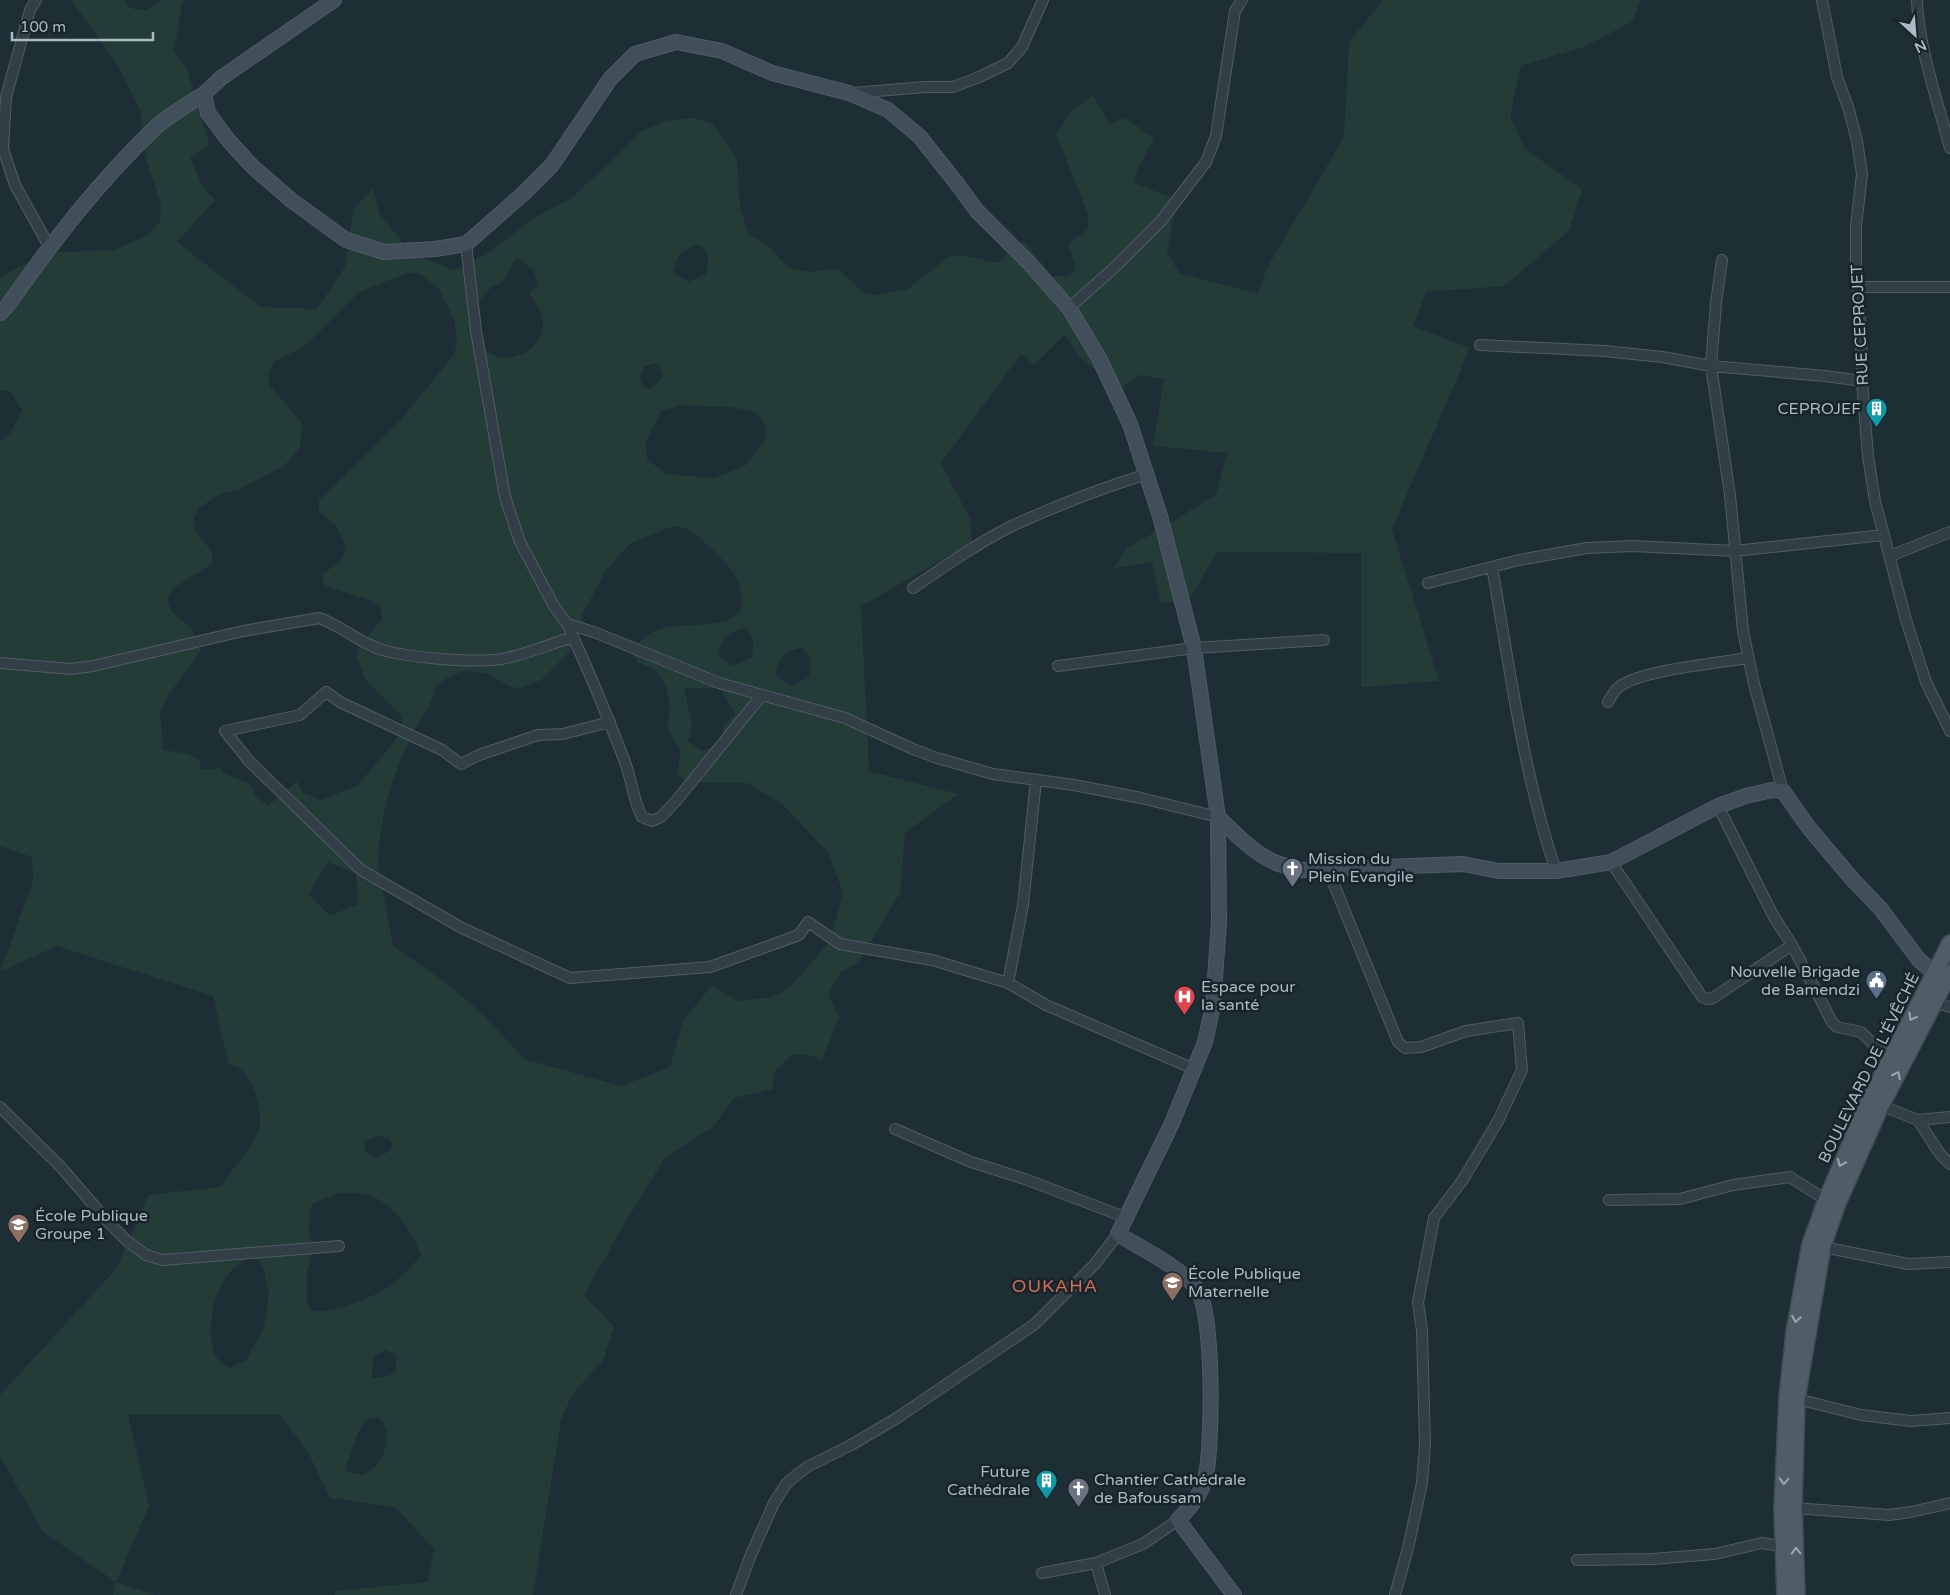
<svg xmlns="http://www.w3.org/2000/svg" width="1950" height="1595" viewBox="0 0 1950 1595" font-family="'Varela Round',sans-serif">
  <rect width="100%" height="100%" fill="#1e2e35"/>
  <path fill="#243c37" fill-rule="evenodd" d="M 71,0 L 125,0 L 128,6 L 136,10 L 147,10 L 160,0 L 186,0 L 182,3 L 174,51 L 187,69 L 209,144 L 190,158 L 203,187 L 215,200 L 177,242 L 261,307 L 317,309 L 345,267 L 353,210 L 373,188 L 380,215 L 414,255 L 454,270 L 487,254 L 534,218 L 573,197 L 641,132 L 664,121 L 693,118 L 713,124 L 737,159 L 740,209 L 749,234 L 769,247 L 788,267 L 809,272 L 837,268 L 863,292 L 878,295 L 908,289 L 948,257 L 962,255 L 997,263 L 1024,241 L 1052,276 L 1069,276 L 1076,269 L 1068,244 L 1088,229 L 1088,214 L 1056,134 L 1070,113 L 1093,95 L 1109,124 L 1125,118 L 1154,138 L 1138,168 L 1134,183 L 1177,200 L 1167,252 L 1179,273 L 1258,294 L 1267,268 L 1344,137 L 1349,42 L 1383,0 L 1640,0 L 1633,21 L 1586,46 L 1521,66 L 1510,116 L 1525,149 L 1582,189 L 1569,231 L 1504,286 L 1426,292 L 1413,326 L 1470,348 L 1392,529 L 1439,681 L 1361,687 L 1361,553 L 1217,552 L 1188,601 L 1161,603 L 1152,562 L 1114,568 L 1126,548 L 1166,526 L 1216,494 L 1227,453 L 1153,446 L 1164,379 L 1139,375 L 1120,389 L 1078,356 L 1065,334 L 1034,365 L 1021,354 L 941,463 L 970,519 L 972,543 L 861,606 L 869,771 L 958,794 L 905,833 L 900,893 L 859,962 L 840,973 L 828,995 L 839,1017 L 822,1061 L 812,1056 L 793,1054 L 774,1072 L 772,1089 L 734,1098 L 713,1127 L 664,1159 L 622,1228 L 584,1295 L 614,1327 L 603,1361 L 573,1393 L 561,1420 L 533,1595 L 335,1595 L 334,1591 L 428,1582 L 434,1549 L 395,1507 L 330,1498 L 309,1454 L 280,1414 L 128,1414 L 149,1506 L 116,1582 L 156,1595 L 113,1595 L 116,1582 L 43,1532 L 0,1456 L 0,1395 L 117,1268 L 148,1195 L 220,1187 C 231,1171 251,1149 258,1132 C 265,1115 252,1065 229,1065 L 213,996 L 57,946 L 0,972 L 33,881 L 32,857 L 0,846 L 0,442 L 11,432 L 22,410 L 10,391 L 0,390 L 0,278 L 44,253 L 115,250 L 148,235 L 160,222 L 161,206 L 146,158 L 140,110 L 117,64 ZM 699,245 C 710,252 709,262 706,274 L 688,282 L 673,272 C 678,254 680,250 699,245 ZM 517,257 L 534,271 L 538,285 L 529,293 C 533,300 541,309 542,316 C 550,356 491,374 475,337 C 471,329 469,324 472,316 C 476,305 482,295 491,288 C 495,285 501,284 504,280 C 509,273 512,264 517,257 ZM 407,273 L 419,273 L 439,289 L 454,320 L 457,344 L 453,356 L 398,423 L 319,500 L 319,511 L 337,527 L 346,547 L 341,560 L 322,575 L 325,586 L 370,600 L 380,608 L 382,619 L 359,647 L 357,658 L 366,680 L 401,715 L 403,726 L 394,742 L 357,786 L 320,800 L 302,792 L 297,781 L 268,806 L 256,797 L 249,783 L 222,773 L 221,768 L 201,770 L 200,761 L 189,754 L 163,750 L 160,713 L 165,700 L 201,650 L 191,628 L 172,612 L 167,601 L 172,589 L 213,563 L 211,551 L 195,530 L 194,519 L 199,508 L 218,495 L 240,489 L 284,466 L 300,448 L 302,423 L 270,386 L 268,374 L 274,362 L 306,345 L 359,292 ZM 654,363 L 659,366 L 663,376 L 651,389 L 647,389 L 642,385 L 640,376 L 644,367 ZM 683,405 L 731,407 L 754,412 L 762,419 L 766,427 L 765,441 L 744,467 L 713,478 L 667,474 L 647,460 L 646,441 L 661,411 ZM 673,526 C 690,525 702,540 714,551 C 730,567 739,575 742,599 C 747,633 676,621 657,630 C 647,634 638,644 629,651 L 638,662 L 658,672 L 666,687 L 670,706 L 667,727 L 681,751 L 677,774 L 687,782 L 747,783 L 780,802 L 828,852 L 843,893 L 830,941 L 790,987 L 772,997 L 738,1001 L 712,985 L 683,1021 L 670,1067 L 621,1086 L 524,1059 L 482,1013 L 442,980 L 393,946 L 378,864 C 378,824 393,770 412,735 C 421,718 432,705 436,687 L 448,677 L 466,670 L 489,674 L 511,687 L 520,688 L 541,680 L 570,651 L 581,625 L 582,615 L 606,570 L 631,543 ZM 744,628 C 755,635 754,645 752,657 L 733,666 L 718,655 C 723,637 726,633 744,628 ZM 801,648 C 812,655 811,665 809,677 L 790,686 L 775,675 C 780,657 782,653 801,648 ZM 684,688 L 720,688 L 735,714 L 723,727 L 721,743 L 702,751 L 688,741 L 692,725 ZM 328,862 L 356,874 L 358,904 L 330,916 L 309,894 ZM 377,1136 L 388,1138 L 392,1143 L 391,1150 L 375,1159 L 365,1151 L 364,1142 ZM 339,1193 C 347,1193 356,1192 363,1194 C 391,1198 412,1231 421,1255 C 398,1284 377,1297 341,1307 C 330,1310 323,1313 311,1310 L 307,1303 L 307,1272 L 313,1249 L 309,1232 L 310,1208 L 314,1203 ZM 252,1257 L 258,1260 L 264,1270 L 269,1295 L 264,1327 L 246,1360 L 229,1368 C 225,1365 220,1362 217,1358 C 212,1352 212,1343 211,1336 C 209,1305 221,1268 252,1257 ZM 384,1350 L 396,1354 L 396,1372 L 385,1377 L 372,1378 L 373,1357 ZM 378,1417 C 396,1431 384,1467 364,1474 C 358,1476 351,1472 345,1470 L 358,1432 L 365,1420 Z"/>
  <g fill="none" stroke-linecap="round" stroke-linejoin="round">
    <defs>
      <path id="street" d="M 36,0 L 30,10 L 6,97 L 3,149 L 15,185 L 49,246
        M 1822,0 L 1837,77 L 1849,110 L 1857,141 L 1862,174 L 1856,226 L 1856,265 L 1861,332 L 1862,381 L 1868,456 L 1875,501 L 1906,620 L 1926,682 L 1950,731
        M 1917,0 C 1918,45 1938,103 1950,148
        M 853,93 L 925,87 L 953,87 L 977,78 L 1008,63 L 1022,47 L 1043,0
        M 466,244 L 476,331 L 505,497 L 520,542 L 554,606 L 567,624 L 594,632 L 719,683 L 845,718 L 913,749 L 937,758 L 993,774 L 1074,785 L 1141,798 L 1218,817
        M 1722,260 L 1716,303 L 1711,366 L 1730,495 L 1743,631 L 1754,684 L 1783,791
        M 1857,287 L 1950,287
        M 1069,308 L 1115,267 L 1161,221 L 1206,162 L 1216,136 L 1235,11 L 1242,0
        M 1480,345 L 1605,351 L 1662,357 L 1711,366 L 1825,376 L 1862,381
        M 1890,556 L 1950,532
        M 1492,567 C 1510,669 1523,773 1556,871
        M 1428,583 L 1519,560 L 1587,548 L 1632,546 L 1735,551 L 1883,535
        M 913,588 C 945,566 979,542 1014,525 C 1058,505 1102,488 1147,474
        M 570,631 C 591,674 608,718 625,762 C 632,781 633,800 642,817 L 652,821 L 661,817 L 676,801 L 762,695
        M 0,663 L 71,669 L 93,666 L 243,631 L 319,618 C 340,625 357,641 377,648 C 403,658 481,664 507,658 C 529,653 551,644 573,637
        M 1058,666 L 1194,648 L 1324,640
        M 1608,702 C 1611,697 1615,690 1619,687 C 1641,670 1718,663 1748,658
        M 610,722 L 563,734 L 538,735 L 479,755 L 461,764 L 442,750 L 340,702 L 326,692 L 300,715 L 225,731 L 249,761 L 361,870 L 462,928 L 570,978 L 710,967 L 799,935 L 808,922 L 840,944 L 932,960 L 1008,983 L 1046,1005 L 1194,1069
        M 1718,806 L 1774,917 L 1792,945 L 1832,1022 L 1837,1027 L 1861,1032 L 1889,1059
        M 1611,862 L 1702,997 L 1707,999 L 1713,998 L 1792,945
        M 1328,870 L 1398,1042 L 1405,1048 L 1421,1047 L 1466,1031 L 1518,1023 L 1522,1070 L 1498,1121 L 1462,1181 L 1434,1218 L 1418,1302 L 1422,1331 L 1425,1445 L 1422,1483 L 1408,1548 L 1395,1595
        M 1008,983 L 1023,905 L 1036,780
        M 1930,1001 L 1950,1007
        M 1877,1104 L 1918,1120 L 1950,1117
        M 0,1107 L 60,1166 L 109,1223 L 127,1241 L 146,1255 L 163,1260 L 339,1246
        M 1918,1120 L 1940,1154 L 1950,1164
        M 895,1129 L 971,1162 L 1025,1179 L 1127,1218
        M 1609,1200 L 1680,1199 L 1733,1185 L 1790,1177 L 1826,1200
        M 1818,1246 L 1908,1264 L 1950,1262
        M 1793,1398 L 1861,1415 L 1911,1421 L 1950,1418
        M 1794,1508 L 1889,1515 L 1911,1512 L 1950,1503
        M 1577,1560 L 1652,1559 L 1715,1554 L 1762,1543 L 1784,1547
        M 1096,1563 L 1105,1595
        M 1042,1573 L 1096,1563 L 1143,1544 L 1178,1520
        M 736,1595 L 750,1557 L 774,1503 L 786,1484 L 794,1477 L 807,1467 L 851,1445 L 897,1418 L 1035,1324 L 1095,1264 L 1118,1234"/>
      <path id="secondary" d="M 334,0 L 221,78 L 204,94 L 208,113 L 229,141 L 253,167 L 291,200 L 346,240 L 384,252 L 435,249 L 466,244 L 523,194 L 552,165 L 610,79 L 635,54 L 676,42 L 722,51 L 772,73 L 849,93 L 888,110 L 920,137 L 958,185 L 977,211 L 1029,263 L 1069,308 L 1099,358 L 1130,424 L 1160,516 L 1194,648 L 1218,817 L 1219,923 L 1213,1006 L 1205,1042 L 1172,1123 L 1118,1234 C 1140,1248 1185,1269 1198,1291 C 1214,1315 1213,1450 1205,1479 C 1201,1495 1189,1509 1178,1520 L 1234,1595
        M 0,313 L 8,305 C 53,241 100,180 157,126 C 171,114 189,104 204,94
        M 1218,817 C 1235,833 1252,852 1274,862 C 1282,866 1292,867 1301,870 L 1463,864 L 1499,871 L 1556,871 L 1569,869 L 1611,862 L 1718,806 L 1746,796 L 1772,790 L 1783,791 L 1809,828 L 1853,880 L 1880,908 L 1919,960 L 1943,980"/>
      <path id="primary" d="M 1785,1595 L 1782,1509 L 1787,1397 L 1794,1332 L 1810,1244 L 1826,1200 L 1869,1100 L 1950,943
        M 1797,1595 L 1794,1508 L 1797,1399 L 1823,1246 L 1838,1203 L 1881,1106 L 1950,973"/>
    </defs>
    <use href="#street" stroke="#4f5d64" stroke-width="12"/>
    <use href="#secondary" stroke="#4f5d64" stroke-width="16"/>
    <use href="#primary" stroke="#3e4b52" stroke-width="18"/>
    <use href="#street" stroke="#323f46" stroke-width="10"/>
    <use href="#secondary" stroke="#404f59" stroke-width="14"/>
    <use href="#primary" stroke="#4f5e66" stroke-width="15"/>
  </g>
  <defs><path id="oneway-chevron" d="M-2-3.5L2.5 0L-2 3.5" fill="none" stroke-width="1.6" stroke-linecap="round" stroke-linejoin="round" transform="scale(1.25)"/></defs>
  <g stroke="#99a8b0">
    <use href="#oneway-chevron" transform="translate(1912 1017) rotate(119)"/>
    <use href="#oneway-chevron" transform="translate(1897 1075) rotate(-63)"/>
    <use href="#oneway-chevron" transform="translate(1841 1163) rotate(113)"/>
    <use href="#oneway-chevron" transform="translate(1796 1319) rotate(100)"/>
    <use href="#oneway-chevron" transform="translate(1784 1481) rotate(92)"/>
    <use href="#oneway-chevron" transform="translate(1796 1551) rotate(-92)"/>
  </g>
  <defs>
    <symbol id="building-pin" viewBox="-11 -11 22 30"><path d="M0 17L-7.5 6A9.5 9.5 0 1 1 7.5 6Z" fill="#0f9aa8" stroke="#17242a"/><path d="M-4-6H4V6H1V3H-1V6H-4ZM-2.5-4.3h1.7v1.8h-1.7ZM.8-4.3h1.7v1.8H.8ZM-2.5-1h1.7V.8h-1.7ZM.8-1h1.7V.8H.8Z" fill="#fff"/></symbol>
    <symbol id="church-pin" viewBox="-11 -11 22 30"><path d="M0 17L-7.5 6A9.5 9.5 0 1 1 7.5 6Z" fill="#6b7280" stroke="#17242a"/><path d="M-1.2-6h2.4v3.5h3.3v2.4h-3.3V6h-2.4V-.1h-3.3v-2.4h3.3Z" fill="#fff"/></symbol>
    <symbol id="civic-pin" viewBox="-11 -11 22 30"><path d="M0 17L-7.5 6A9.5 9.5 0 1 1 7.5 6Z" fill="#5c6f8a" stroke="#17242a"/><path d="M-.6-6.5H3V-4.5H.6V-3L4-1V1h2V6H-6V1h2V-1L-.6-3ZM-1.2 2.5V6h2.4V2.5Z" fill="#fff"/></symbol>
    <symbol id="hospital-pin" viewBox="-11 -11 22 30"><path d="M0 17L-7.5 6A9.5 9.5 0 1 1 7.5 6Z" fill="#e0444e" stroke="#17242a"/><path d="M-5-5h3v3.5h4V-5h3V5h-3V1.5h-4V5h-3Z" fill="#fff"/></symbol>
    <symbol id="school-pin" viewBox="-11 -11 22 30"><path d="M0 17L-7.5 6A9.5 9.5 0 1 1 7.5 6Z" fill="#8d6e63" stroke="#17242a"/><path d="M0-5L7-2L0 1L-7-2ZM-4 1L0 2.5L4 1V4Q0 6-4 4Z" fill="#fff"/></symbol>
  </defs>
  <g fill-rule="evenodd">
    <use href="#building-pin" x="1864" y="396" width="25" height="34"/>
    <use href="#church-pin" x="1280" y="856" width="25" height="34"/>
    <use href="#civic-pin" x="1864" y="968" width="25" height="34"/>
    <use href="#hospital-pin" x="1172" y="984" width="25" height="34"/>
    <use href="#school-pin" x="6" y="1212" width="25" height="34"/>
    <use href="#school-pin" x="1160" y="1270" width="25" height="34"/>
    <use href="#building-pin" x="1034" y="1468" width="25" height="34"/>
    <use href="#church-pin" x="1066" y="1476" width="25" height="34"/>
  </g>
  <g text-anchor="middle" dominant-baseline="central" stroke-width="5" stroke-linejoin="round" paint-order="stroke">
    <g font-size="16" fill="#abbac3" stroke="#17242a">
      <text transform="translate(1860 325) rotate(-93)">RUE CEPROJET</text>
      <text transform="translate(1869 1068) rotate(-64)">BOULEVARD DE L'ÉVÊCHÉ</text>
    </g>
    <g font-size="16" fill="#abbac3" stroke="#17242a" text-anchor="start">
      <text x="1861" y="409" text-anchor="end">CEPROJEF</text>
      <text x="1308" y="859">Mission du<tspan x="1308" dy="18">Plein Evangile</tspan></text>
      <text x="1860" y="972" text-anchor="end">Nouvelle Brigade<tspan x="1860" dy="18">de Bamendzi</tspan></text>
      <text x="1201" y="987">Espace pour<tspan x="1201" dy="18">la santé</tspan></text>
      <text x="35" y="1216">École Publique<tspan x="35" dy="18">Groupe 1</tspan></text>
      <text x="1188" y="1274">École Publique<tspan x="1188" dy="18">Maternelle</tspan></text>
      <text x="1030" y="1472" text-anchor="end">Future<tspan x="1030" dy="18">Cathédrale</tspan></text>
      <text x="1094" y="1480">Chantier Cathédrale<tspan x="1094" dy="18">de Bafoussam</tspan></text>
    </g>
    <g font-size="18" letter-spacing="1" fill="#d46e56" stroke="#17242a">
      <text x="1055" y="1286">OUKAHA</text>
    </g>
  </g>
  <g transform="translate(1915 35) rotate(154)" stroke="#17242a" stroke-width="4" paint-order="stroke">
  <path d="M0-4L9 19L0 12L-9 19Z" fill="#abbac3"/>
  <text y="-8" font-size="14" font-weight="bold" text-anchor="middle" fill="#abbac3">N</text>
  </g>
  <path d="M12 32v8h141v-8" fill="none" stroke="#abbac3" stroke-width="2.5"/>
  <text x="20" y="32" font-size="15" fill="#abbac3" stroke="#17242a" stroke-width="4" paint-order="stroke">100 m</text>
</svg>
